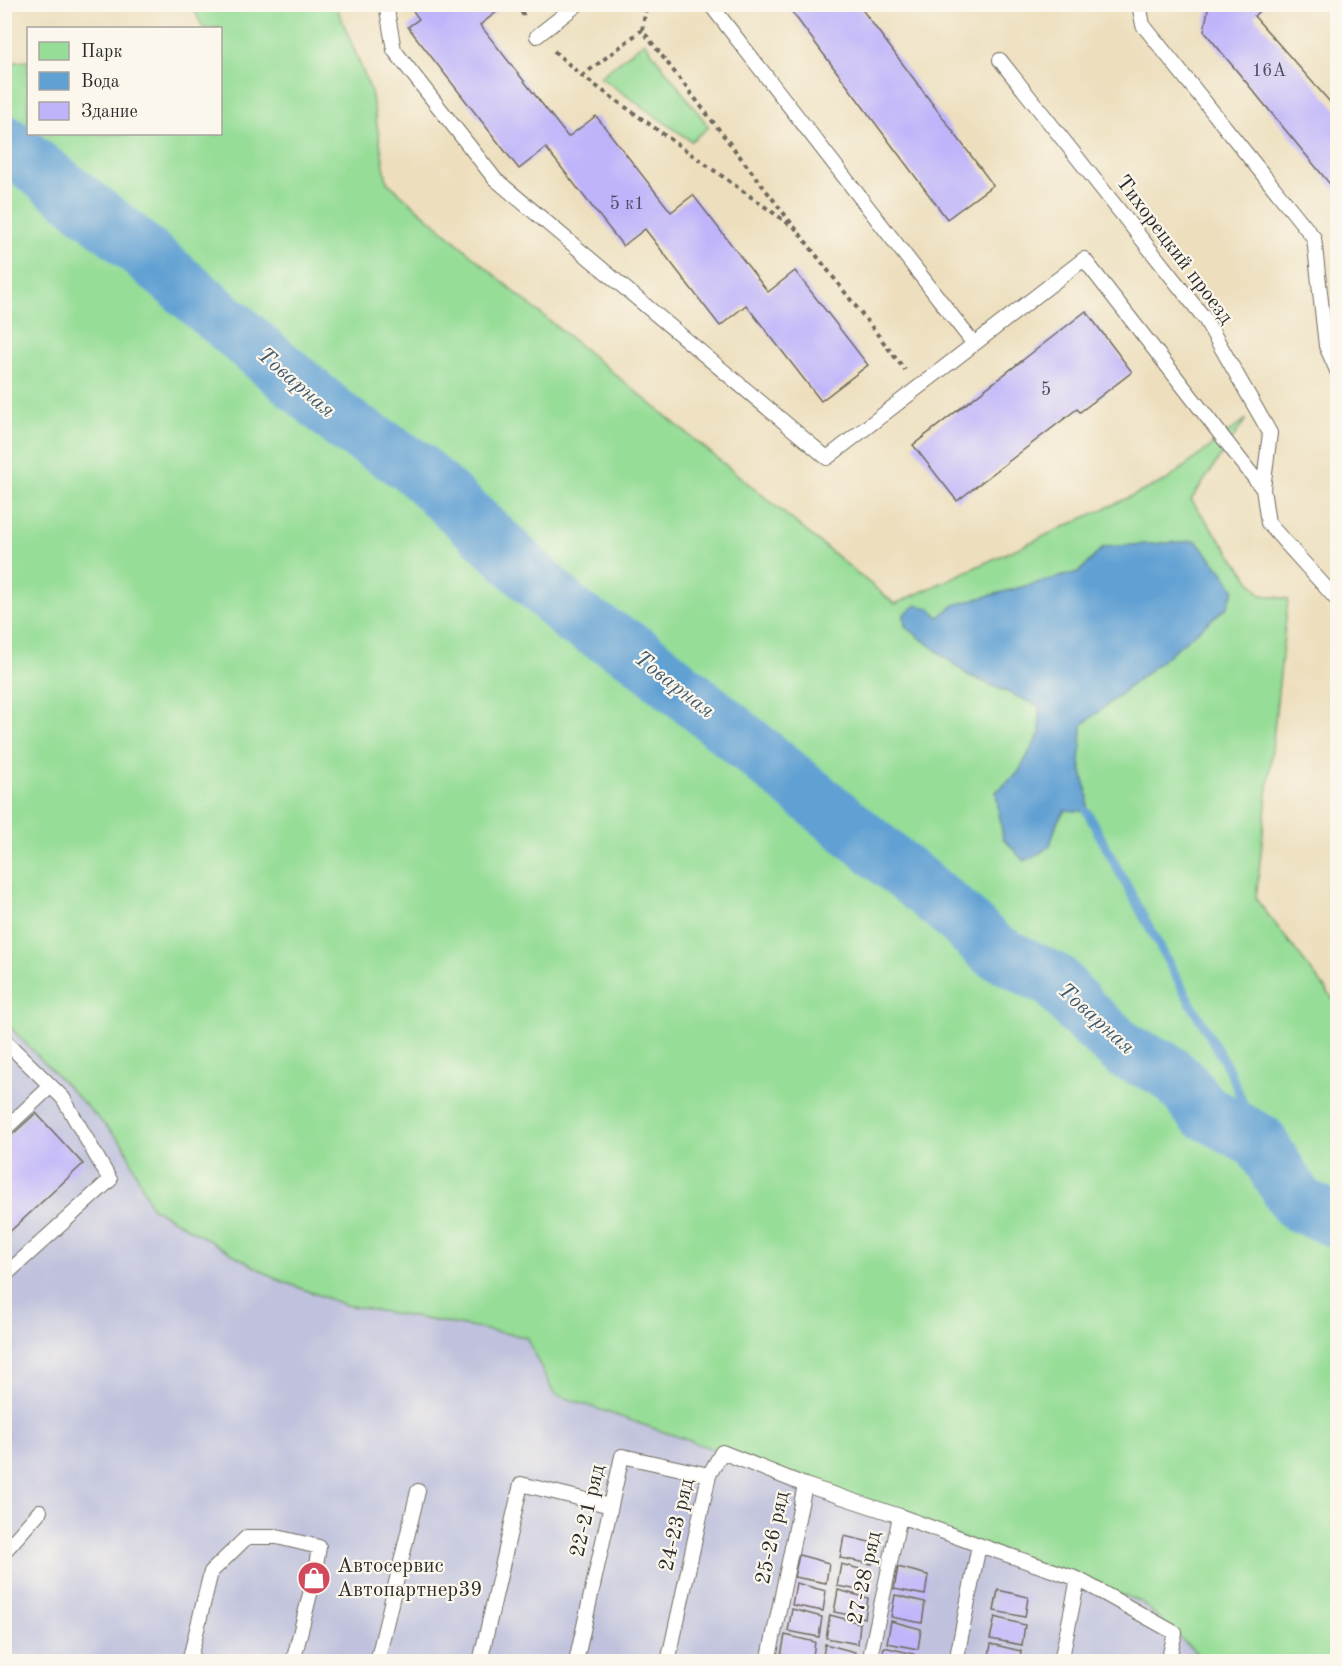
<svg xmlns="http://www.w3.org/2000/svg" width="1342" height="1666" viewBox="0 0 1342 1666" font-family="'Old Standard TT',serif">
  <rect width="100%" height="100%" fill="#fbf7ec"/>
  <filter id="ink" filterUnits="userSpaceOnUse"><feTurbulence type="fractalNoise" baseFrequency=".0167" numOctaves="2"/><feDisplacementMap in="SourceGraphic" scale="12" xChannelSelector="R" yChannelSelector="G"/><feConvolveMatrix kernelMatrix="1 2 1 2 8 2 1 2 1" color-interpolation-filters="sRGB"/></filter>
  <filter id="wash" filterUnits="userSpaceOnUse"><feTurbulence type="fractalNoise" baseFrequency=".008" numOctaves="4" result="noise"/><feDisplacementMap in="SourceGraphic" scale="24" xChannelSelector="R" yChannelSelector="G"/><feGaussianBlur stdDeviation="1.35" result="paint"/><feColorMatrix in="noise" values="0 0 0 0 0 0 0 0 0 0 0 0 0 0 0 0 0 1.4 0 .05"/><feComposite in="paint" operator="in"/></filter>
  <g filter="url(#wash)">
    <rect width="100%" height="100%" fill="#eddfbe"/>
    <path fill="#c0c2dd" d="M 4,1022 L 125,1145 L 151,1207 L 345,1305 L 526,1337 L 554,1394 L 722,1452 L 1141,1602 L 1205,1661 L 5,1661 Z"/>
    <path fill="#96dd97" stroke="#608461" stroke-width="1.5" fill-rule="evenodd" d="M 192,5 L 336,5 L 371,91 L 387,182 L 512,290 L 895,604 L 1167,480 L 1246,419 L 1191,500 L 1261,595 L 1288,599 L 1256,899 L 1337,1004 L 1337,1661 L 1205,1661 L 1141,1602 L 722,1452 L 554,1394 L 526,1337 L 345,1305 L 276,1279 L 151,1207 L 124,1145 L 5,1022 L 5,63 L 28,61 L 28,134 L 220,134 L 220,28 L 203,28 ZM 1196,541 L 1222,571 L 1234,589 L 1227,607 L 1082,725 L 1080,764 L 1088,797 L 1065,810 L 1057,822 L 1050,845 L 1003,838 L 996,792 L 1018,773 L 1040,733 L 1039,706 L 968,675 L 929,608 L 939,617 L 954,605 L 1079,572 L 1104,547 Z
      M 644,42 L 709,127 L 691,141 L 600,77 Z"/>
    <path fill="#61a0d3" stroke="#46667f" stroke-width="1.5" d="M 1196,541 L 1222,571 L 1234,589 L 1227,607 L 1082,725 L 1080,764 L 1088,797 L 1087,812 L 1065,810 L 1057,822 L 1050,845 L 1039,854 L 1024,861 L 1003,838 L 996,792 L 1018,773 L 1040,733 L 1039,706 L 968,675 L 905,626 L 904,614 L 917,605 L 929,608 L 939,617 L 954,605 L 1079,572 L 1104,547 Z"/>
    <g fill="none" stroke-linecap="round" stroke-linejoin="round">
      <path stroke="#61a0d3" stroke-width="9" d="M 1087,812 L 1186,995 L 1229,1070 L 1259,1141"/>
      <path stroke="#61a0d3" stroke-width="56" d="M 4,142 L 122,234 L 345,424 L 414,467 L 489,536 L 575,618 L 638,654 L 954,913 L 993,950 L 1055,981 L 1083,1013 L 1126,1052 L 1163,1068 L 1180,1082 L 1203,1111 L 1259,1141 L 1298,1204 L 1338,1221"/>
    </g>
    <g id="blocks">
      <path fill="#bfb4fa" d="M 408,4 L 507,4 L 480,25 L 568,137 L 596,116 L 671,212 L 693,195 L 768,292 L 795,271 L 868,365 L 821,401 L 746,305 L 720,326 L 645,229 L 623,246 L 546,148 L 519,169 L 408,27 L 419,19 Z
        M 786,4 L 858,4 L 993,185 L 947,219 Z
        M 1209,4 L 1267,4 L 1254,16 L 1338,111 L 1338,194 L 1204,31 Z
        M 1086,311 L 1132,372 L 1080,412 L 1077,409 L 957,501 L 913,445 Z
        M 36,1113 L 83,1164 L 4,1237 L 4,1142 Z
        M 844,1536 L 874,1543 L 872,1564 L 840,1558 Z
        M 799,1555 L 829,1563 L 826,1583 L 794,1577 Z
        M 841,1564 L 871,1572 L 869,1592 L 837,1586 Z
        M 898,1567 L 928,1575 L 925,1595 L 894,1589 Z
        M 796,1583 L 826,1591 L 823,1611 L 792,1605 Z
        M 838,1590 L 868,1598 L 865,1618 L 834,1612 Z
        M 998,1590 L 1028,1597 L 1025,1617 L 994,1611 Z
        M 895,1595 L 925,1602 L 922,1623 L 891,1617 Z
        M 792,1609 L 822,1617 L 819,1637 L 788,1631 Z
        M 830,1615 L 860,1623 L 858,1644 L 826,1638 Z
        M 995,1617 L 1025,1625 L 1022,1645 L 990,1639 Z
        M 891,1621 L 921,1629 L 918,1649 L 887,1643 Z
        M 785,1635 L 815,1642 L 812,1662 L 781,1656 Z
        M 825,1644 L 855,1652 L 854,1662 L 822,1662 Z
        M 991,1644 L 1021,1651 L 1020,1662 L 988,1662 Z
        M 884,1647 L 914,1654 L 913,1662 L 881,1662 Z"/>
    </g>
  </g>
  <g filter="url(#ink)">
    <use href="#blocks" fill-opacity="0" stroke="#6f6a5e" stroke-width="1.5"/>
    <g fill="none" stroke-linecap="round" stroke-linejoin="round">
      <defs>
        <path id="service" d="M 386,4 L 394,50 L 495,179 L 827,458 L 1084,259 L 1263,489
          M 710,4 L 974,344
          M 1139,4 L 1143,25 L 1314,238 L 1326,346 L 1338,373
          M 537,36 L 578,4
          M 1000,60 L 1205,319 L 1270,433 L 1263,489 L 1268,523 L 1338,601
          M 4,1040 L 63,1098 L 110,1180 L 4,1276
          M 4,1130 L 51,1086
          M 4,1552 L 40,1511
          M 189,1662 L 211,1572 L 247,1537 L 277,1537 L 319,1547 L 314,1578 L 293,1662
          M 377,1662 L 418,1491
          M 480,1662 L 521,1484 L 611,1506
          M 576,1662 L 622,1456 L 709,1475
          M 668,1662 L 709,1475 L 722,1452 L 805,1485
          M 768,1662 L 805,1485 L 900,1516
          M 869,1662 L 900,1516 L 979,1545
          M 956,1662 L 979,1545 L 1078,1579
          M 1061,1662 L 1078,1579 L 1175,1633 L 1168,1662"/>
      </defs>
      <use href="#service" stroke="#6f6a5e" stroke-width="16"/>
      <path stroke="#6f6a5e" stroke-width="4" stroke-dasharray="4.5 4.5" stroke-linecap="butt" d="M 517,4 L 525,18
        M 642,30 L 647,4
        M 554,51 L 582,76 L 789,224
        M 582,76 L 642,30 L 905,370"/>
      <use href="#service" stroke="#fff" stroke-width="14"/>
    </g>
  </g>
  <defs>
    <symbol id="shop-disc" viewBox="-11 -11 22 22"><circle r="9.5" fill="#d1495b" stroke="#fbf7ec"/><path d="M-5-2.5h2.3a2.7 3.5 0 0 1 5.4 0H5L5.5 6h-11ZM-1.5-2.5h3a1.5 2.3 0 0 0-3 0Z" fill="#fff"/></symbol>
  </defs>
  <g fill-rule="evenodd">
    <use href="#shop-disc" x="295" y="1559" width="38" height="38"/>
  </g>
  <g text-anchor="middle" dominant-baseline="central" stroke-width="4.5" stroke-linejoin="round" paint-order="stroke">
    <g font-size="18" fill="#504d5f">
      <text x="1269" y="71">16А</text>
      <text x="627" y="204">5 к1</text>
      <text x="1046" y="390">5</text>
    </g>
    <g font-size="21" fill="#2b2b2b" stroke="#fbf7ec">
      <text transform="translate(1174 250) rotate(53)">Тихорецкий проезд</text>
      <text transform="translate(588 1511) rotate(-77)">22-21 ряд</text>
      <text transform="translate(677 1525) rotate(-77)">24-23 ряд</text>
      <text transform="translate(773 1538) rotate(-78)">25-26 ряд</text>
      <text transform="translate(865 1578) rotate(-78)">27-28 ряд</text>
    </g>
    <g font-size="21" fill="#2b2b2b" stroke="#fbf7ec" text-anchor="start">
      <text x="337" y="1566">Автосервис<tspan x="337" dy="24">Автопартнер39</tspan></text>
    </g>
    <g font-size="22" font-style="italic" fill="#415a6e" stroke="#fbf7ec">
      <text transform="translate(296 383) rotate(41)">Товарная</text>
      <text transform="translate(674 685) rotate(38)">Товарная</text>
      <text transform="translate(1096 1019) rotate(42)">Товарная</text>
    </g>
  </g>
  <rect width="1342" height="1666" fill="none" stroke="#fbf7ec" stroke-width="24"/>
  <rect x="27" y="27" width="195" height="108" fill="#fbf7ec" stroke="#a8a59f" stroke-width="1.5"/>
  <rect x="39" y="42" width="30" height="18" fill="#96dd97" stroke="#a8a59f" stroke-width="1.5"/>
  <text x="81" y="57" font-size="18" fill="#2b2b2b">Парк</text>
  <rect x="39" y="72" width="30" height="18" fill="#61a0d3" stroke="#a8a59f" stroke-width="1.5"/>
  <text x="81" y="87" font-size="18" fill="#2b2b2b">Вода</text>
  <rect x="39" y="102" width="30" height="18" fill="#bfb4fa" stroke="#a8a59f" stroke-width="1.5"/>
  <text x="81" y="117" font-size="18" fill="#2b2b2b">Здание</text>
</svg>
